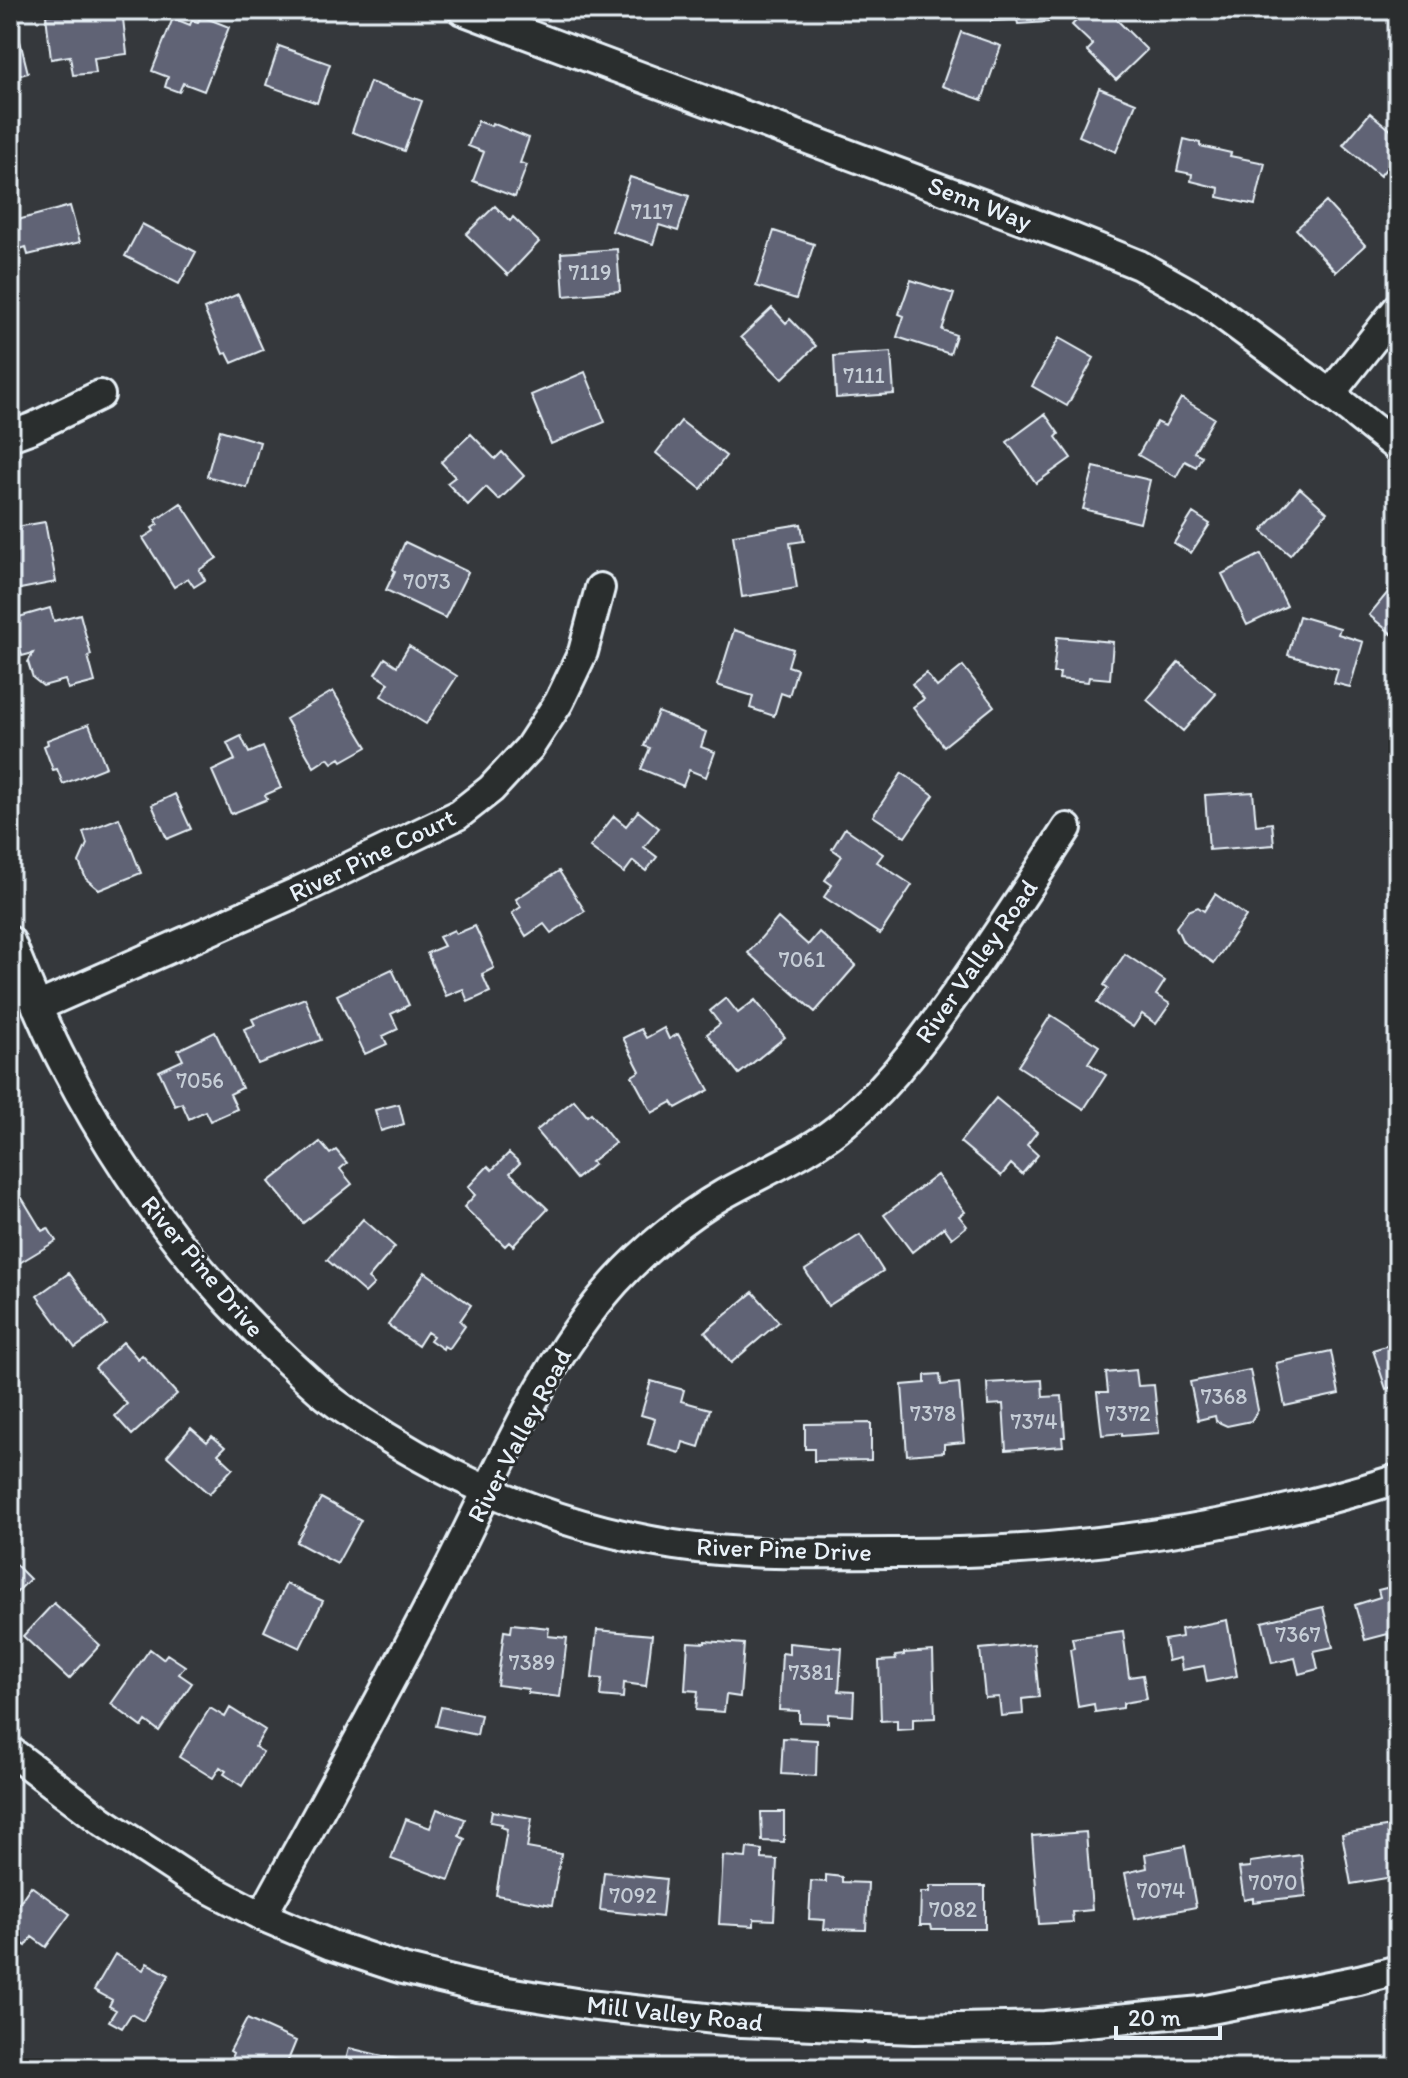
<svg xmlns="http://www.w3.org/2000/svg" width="1408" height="2078" viewBox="0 0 1408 2078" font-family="Itim,sans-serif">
  <rect width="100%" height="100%" fill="#35383c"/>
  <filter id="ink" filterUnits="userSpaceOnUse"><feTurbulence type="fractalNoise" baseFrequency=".0125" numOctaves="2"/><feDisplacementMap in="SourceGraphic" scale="16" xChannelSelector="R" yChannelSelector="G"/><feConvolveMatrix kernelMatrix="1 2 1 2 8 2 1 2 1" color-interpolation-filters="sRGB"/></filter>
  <g filter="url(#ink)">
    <path fill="#606375" stroke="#e8f1f8" stroke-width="2" d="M 85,10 L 122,10 L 127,54 L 94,58 L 96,73 L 73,75 L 70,56 L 51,59 L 46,15 Z
      M 990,10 L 1048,10 L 1048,22 L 1018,24 L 1017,20 L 991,21 Z
      M 1086,10 L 1107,10 L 1147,50 L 1116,80 L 1087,51 L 1093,45 L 1072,25 Z
      M 201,16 L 229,27 L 204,91 L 183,83 L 179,92 L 165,87 L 168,77 L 152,71 L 173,18 L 190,25 L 192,20 L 198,22 Z
      M 961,32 L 1001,46 L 982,100 L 942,86 Z
      M 19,37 L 28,73 L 10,78 L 10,39 Z
      M 279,46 L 330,64 L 317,103 L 266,85 Z
      M 370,82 L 422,101 L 404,151 L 352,132 Z
      M 1099,88 L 1136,103 L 1116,152 L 1079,136 Z
      M 1370,113 L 1398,136 L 1398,154 L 1380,176 L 1343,145 Z
      M 478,121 L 491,126 L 492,123 L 529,138 L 520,163 L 527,165 L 515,197 L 473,181 L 484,152 L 468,146 Z
      M 1184,139 L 1200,143 L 1200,146 L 1231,153 L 1230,156 L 1265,163 L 1255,205 L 1218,197 L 1219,188 L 1191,181 L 1192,174 L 1177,171 Z
      M 630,177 L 689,196 L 678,231 L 659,225 L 653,244 L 612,231 Z
      M 1326,202 L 1365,245 L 1336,272 L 1296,229 Z
      M 70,206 L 80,242 L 28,255 L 26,247 L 14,251 L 10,233 L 10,222 Z
      M 495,206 L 510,221 L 513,217 L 539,242 L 508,275 L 466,234 Z
      M 142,224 L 196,252 L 179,284 L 125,256 Z
      M 774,231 L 814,244 L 796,299 L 756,286 Z
      M 617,249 L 620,291 L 564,296 L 561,253 Z
      M 911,280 L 954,294 L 942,330 L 956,335 L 950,354 L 897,337 L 904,316 L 899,314 Z
      M 238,294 L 263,350 L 232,363 L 227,353 L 223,354 L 204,309 Z
      M 772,308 L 786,323 L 790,319 L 816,346 L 782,379 L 741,337 Z
      M 1059,338 L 1094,358 L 1067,406 L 1032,386 Z
      M 891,352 L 894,394 L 836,398 L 834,356 Z
      M 585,372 L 605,422 L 551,444 L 531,395 Z
      M 1181,398 L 1214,418 L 1194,452 L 1202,456 L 1196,467 L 1185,461 L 1176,477 L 1138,455 L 1157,422 L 1165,426 Z
      M 1045,414 L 1059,434 L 1056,437 L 1071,458 L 1036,483 L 1007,442 Z
      M 681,421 L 726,456 L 701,489 L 656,453 Z
      M 220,430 L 260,442 L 247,488 L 207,476 Z
      M 471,434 L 495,459 L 502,452 L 524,476 L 499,500 L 486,487 L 468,505 L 447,483 L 455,477 L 441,462 Z
      M 1094,467 L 1150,480 L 1140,523 L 1083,509 Z
      M 1300,488 L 1327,512 L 1290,555 L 1262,531 Z
      M 181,503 L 217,558 L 199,570 L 205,580 L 194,587 L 188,578 L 174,587 L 143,538 L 154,531 L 152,528 L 158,524 L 156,520 Z
      M 1193,513 L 1210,524 L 1191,553 L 1174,543 Z
      M 45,522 L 56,582 L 10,591 L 10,528 Z
      M 801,524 L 804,541 L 790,543 L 797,588 L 742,597 L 733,535 Z
      M 405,542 L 468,572 L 445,618 L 386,590 L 395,571 L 393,569 Z
      M 1261,554 L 1287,606 L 1247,625 L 1222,574 Z
      M 1398,580 L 1398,639 L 1369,615 Z
      M 50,608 L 54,621 L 80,614 L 91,655 L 88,656 L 95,682 L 68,689 L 65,680 L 43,686 L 33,678 L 28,662 L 33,653 L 22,656 L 12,619 Z
      M 1299,616 L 1340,628 L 1338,634 L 1363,642 L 1350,687 L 1334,683 L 1338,669 L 1288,655 Z
      M 734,630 L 793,649 L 788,666 L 797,669 L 789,696 L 781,693 L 774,716 L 750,708 L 753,696 L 717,685 Z
      M 1057,637 L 1113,642 L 1110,679 L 1089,677 L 1088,682 L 1059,679 L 1060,673 L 1053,673 Z
      M 409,646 L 457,676 L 426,724 L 381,696 L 389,683 L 375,674 L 385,658 L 397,666 Z
      M 1179,662 L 1216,694 L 1183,731 L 1147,700 Z
      M 963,666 L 994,706 L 944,746 L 913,707 L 924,699 L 912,684 L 926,673 L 937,687 Z
      M 333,691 L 367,747 L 342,761 L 340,758 L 332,763 L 328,758 L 314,767 L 286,719 Z
      M 658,712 L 706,732 L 701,747 L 715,752 L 706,777 L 689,770 L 683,786 L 641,769 L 650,748 L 644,746 Z
      M 89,724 L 106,767 L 63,784 L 57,769 L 53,770 L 44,746 L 48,744 L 47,740 Z
      M 241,736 L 249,753 L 263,747 L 281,788 L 265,795 L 268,799 L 231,814 L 212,771 L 235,760 L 227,743 Z
      M 902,773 L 934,795 L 905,837 L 873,816 Z
      M 1253,792 L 1256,825 L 1272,823 L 1274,845 L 1209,850 L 1205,795 Z
      M 175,794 L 191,829 L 167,839 L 152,805 Z
      M 638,811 L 659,828 L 644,847 L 657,857 L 646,871 L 633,861 L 624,873 L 590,847 L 614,816 L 626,826 Z
      M 119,818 L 141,873 L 99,890 L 86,879 L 79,862 L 87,844 L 83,832 Z
      M 845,828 L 883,854 L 877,862 L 912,885 L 880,934 L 824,897 L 832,885 L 825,880 L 842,856 L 832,849 Z
      M 559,871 L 585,911 L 551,933 L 544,924 L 526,936 L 512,913 L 521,907 L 516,899 Z
      M 1215,894 L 1246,916 L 1214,963 L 1183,942 L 1176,927 L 1188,911 L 1198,907 L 1204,911 Z
      M 778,918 L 808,945 L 819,932 L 856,965 L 815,1012 L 748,953 Z
      M 475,926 L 494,968 L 482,974 L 490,992 L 468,1002 L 463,989 L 446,996 L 427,953 L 444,946 L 439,937 L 454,930 L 456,934 Z
      M 1125,954 L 1165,981 L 1156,995 L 1170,1004 L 1156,1024 L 1142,1014 L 1133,1027 L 1097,1003 L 1108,988 L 1104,985 Z
      M 392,969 L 409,1005 L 391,1014 L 398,1029 L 383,1036 L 387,1044 L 365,1054 L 337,995 Z
      M 305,998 L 321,1040 L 258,1064 L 244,1029 L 255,1025 L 252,1019 Z
      M 726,998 L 738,1013 L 755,1000 L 785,1037 L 739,1074 L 707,1034 L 720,1024 L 710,1011 Z
      M 1051,1015 L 1099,1046 L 1088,1063 L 1106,1075 L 1084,1109 L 1018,1066 Z
      M 664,1028 L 669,1039 L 678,1034 L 709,1090 L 676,1108 L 672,1102 L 652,1113 L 632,1076 L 640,1071 L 623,1038 L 641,1029 L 646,1038 Z
      M 215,1032 L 242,1088 L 230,1094 L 237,1109 L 210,1121 L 205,1111 L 189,1119 L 182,1103 L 175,1106 L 159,1071 L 183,1060 L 178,1050 Z
      M 996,1098 L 1037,1132 L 1027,1145 L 1038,1155 L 1022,1174 L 1011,1164 L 1001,1176 L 960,1142 Z
      M 574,1100 L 587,1116 L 591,1113 L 615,1143 L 591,1162 L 594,1164 L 576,1179 L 536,1131 Z
      M 399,1104 L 404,1124 L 381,1131 L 375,1110 Z
      M 320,1142 L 330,1154 L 336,1150 L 347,1163 L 340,1169 L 352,1184 L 303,1223 L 269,1182 Z
      M 509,1153 L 520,1163 L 510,1173 L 548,1209 L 513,1246 L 509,1242 L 505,1246 L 464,1207 L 475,1195 L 468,1187 L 488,1166 L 492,1170 Z
      M 937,1175 L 965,1212 L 959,1216 L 967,1226 L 952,1238 L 944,1227 L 912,1252 L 884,1215 Z
      M 22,1198 L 42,1231 L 48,1228 L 56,1241 L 16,1265 L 10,1255 L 10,1205 Z
      M 363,1219 L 395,1247 L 368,1279 L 374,1284 L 365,1293 L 327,1260 Z
      M 860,1235 L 883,1271 L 828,1306 L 805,1270 Z
      M 425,1272 L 471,1305 L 460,1321 L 465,1326 L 449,1349 L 444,1346 L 443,1349 L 430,1340 L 433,1336 L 427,1332 L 418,1346 L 388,1325 Z
      M 69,1273 L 107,1325 L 75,1348 L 37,1296 Z
      M 753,1292 L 779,1322 L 731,1363 L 705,1332 Z
      M 123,1342 L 138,1359 L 142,1355 L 177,1394 L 132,1435 L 115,1416 L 127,1404 L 95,1368 Z
      M 1398,1342 L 1398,1385 L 1386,1389 L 1373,1350 Z
      M 1331,1351 L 1339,1394 L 1285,1406 L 1276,1363 Z
      M 1136,1370 L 1138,1386 L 1154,1385 L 1159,1433 L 1122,1436 L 1122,1433 L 1102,1435 L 1097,1392 L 1108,1392 L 1106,1373 Z
      M 1250,1370 L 1258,1410 L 1251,1421 L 1227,1426 L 1216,1421 L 1215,1416 L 1198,1420 L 1190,1382 Z
      M 940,1374 L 941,1385 L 959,1383 L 964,1442 L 944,1444 L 944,1452 L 907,1455 L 902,1385 L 925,1383 L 925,1375 Z
      M 1042,1380 L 1043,1397 L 1062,1396 L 1065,1437 L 1062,1437 L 1063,1446 L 1006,1450 L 1003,1404 L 988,1405 L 987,1383 Z
      M 651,1381 L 684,1390 L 681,1401 L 710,1409 L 699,1447 L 683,1442 L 680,1453 L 648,1444 L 655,1419 L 641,1415 Z
      M 871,1423 L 871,1460 L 814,1461 L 814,1449 L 805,1449 L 805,1424 Z
      M 191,1428 L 207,1442 L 212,1436 L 225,1447 L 218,1454 L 233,1468 L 209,1494 L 167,1456 Z
      M 321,1498 L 361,1520 L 337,1564 L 296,1542 Z
      M 10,1559 L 30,1579 L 10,1599 Z
      M 286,1584 L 323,1601 L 300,1648 L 264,1631 Z
      M 1398,1585 L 1398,1639 L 1390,1641 L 1388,1634 L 1365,1640 L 1355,1605 L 1380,1597 L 1378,1590 Z
      M 54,1603 L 100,1645 L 69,1679 L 23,1636 Z
      M 1323,1607 L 1333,1647 L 1314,1651 L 1318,1669 L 1299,1674 L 1295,1658 L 1272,1663 L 1262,1622 Z
      M 1227,1620 L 1237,1676 L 1207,1682 L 1204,1666 L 1182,1670 L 1180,1658 L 1168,1661 L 1164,1640 L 1182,1637 L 1181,1629 Z
      M 512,1624 L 549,1628 L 548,1636 L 567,1638 L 560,1697 L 528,1693 L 528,1689 L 497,1685 L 504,1631 L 511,1632 Z
      M 597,1630 L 652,1635 L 646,1686 L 624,1683 L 623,1698 L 600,1696 L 602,1679 L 592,1678 Z
      M 1123,1631 L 1129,1677 L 1143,1675 L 1147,1699 L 1123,1703 L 1123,1708 L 1095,1712 L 1094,1704 L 1078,1707 L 1070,1649 L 1074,1648 L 1072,1638 Z
      M 705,1641 L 744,1644 L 740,1697 L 726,1695 L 724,1712 L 696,1710 L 698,1691 L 685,1690 L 688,1642 L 705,1643 Z
      M 789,1643 L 842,1648 L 839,1691 L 854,1692 L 853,1716 L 828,1714 L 828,1723 L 799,1722 L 799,1711 L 779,1710 L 782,1653 L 789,1654 Z
      M 1034,1644 L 1039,1697 L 1022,1699 L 1023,1714 L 1001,1716 L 999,1697 L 985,1698 L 980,1649 Z
      M 150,1649 L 163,1659 L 167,1654 L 185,1666 L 179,1674 L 192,1683 L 159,1731 L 146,1721 L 142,1727 L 111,1704 Z
      M 933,1651 L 935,1718 L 913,1719 L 913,1729 L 897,1730 L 897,1720 L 881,1721 L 879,1661 L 896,1660 L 895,1656 L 904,1655 L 904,1653 Z
      M 441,1707 L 481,1715 L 477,1735 L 436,1726 Z
      M 210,1708 L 225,1717 L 230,1708 L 265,1730 L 255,1747 L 263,1752 L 242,1786 L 224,1774 L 226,1771 L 220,1767 L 213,1778 L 179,1757 Z
      M 783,1738 L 817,1740 L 816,1776 L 781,1774 Z
      M 437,1809 L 465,1819 L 459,1836 L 465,1839 L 449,1880 L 391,1859 L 406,1819 L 430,1828 Z
      M 492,1811 L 532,1818 L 527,1848 L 561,1854 L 552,1905 L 496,1895 L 507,1829 L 501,1827 L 502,1824 L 490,1822 Z
      M 761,1812 L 784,1812 L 784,1842 L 762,1841 Z
      M 1398,1825 L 1398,1876 L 1351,1884 L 1342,1834 Z
      M 1086,1832 L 1092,1910 L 1072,1912 L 1073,1922 L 1039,1924 L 1032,1836 Z
      M 1185,1846 L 1196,1907 L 1134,1919 L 1125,1873 L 1147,1868 L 1145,1854 Z
      M 747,1848 L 762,1850 L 762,1859 L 777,1860 L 774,1920 L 754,1919 L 754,1926 L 719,1924 L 723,1856 L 746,1858 Z
      M 1301,1855 L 1306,1896 L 1253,1902 L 1253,1898 L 1244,1900 L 1239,1868 L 1250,1867 L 1250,1862 Z
      M 604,1872 L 666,1879 L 662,1917 L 600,1910 Z
      M 826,1875 L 842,1877 L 842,1882 L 868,1883 L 866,1930 L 824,1929 L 825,1920 L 809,1919 L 811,1881 L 826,1882 Z
      M 31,1886 L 70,1914 L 46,1947 L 32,1937 L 26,1946 L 10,1935 L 10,1916 Z
      M 930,1886 L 985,1886 L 985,1929 L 932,1929 L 931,1925 L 920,1925 L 921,1892 L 930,1892 Z
      M 115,1954 L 143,1970 L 147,1963 L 169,1975 L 143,2021 L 131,2014 L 122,2028 L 109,2021 L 116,2010 L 109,2006 L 112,2000 L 94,1990 Z
      M 247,2019 L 296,2041 L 285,2068 L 235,2068 L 237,2064 L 230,2061 L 233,2053 L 230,2051 Z
      M 349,2048 L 412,2063 L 410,2068 L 344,2068 Z"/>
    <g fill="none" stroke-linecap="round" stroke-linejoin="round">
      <defs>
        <path id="street" d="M 462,10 L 1070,237 L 1139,265 L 1205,302 L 1330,394 L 1398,448
          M 1330,394 L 1398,308
          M 10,436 L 32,428 L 100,395
          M 10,941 C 27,982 43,1025 64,1064 C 122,1176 198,1279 291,1364 C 304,1376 316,1388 329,1398 C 346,1412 366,1424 385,1436 C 473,1491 571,1529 674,1545 C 746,1556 819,1553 892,1553 C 1064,1554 1234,1530 1398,1479
          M 37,1007 L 295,893 L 458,815 L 491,789 L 529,748 L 559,702 L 583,652 L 600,588
          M 10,1751 L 102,1821 L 189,1878 L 262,1916 L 331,1945 L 403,1969 L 477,1987 L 588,2005 L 742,2022 L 914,2029 L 1045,2026 L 1201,2011 L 1359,1980 L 1398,1970
          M 262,1916 C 325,1801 389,1686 449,1568 C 499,1470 541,1365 615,1282 C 645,1249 684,1217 722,1195 C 764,1171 811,1153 847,1121 C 894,1081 931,1029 967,978 C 1001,929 1034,879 1067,828"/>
      </defs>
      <use href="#street" stroke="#e8f1f8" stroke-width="34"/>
      <use href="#street" stroke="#2a2d2e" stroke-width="28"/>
    </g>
  </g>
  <g text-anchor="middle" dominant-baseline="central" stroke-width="6" stroke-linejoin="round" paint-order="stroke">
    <g font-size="22" fill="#c6ced7">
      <text x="652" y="211">7117</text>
      <text x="590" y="272">7119</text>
      <text x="864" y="375">7111</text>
      <text x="427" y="581">7073</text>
      <text x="802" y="959">7061</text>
      <text x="200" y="1080">7056</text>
      <text x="1224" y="1396">7368</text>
      <text x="933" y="1413">7378</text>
      <text x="1128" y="1413">7372</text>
      <text x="1034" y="1421">7374</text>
      <text x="1298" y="1634">7367</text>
      <text x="532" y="1662">7389</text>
      <text x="811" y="1672">7381</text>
      <text x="1273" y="1882">7070</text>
      <text x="1161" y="1890">7074</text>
      <text x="633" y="1895">7092</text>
      <text x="953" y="1909">7082</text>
    </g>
    <g font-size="26" fill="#e8f1f8" stroke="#2a2d2e">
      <text transform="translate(980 203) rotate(21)">Senn Way</text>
      <text transform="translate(372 855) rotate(-26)">River Pine Court</text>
      <text transform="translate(976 961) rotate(-55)">River Valley Road</text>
      <text transform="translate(203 1266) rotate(50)">River Pine Drive</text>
      <text transform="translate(519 1435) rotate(-62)">River Valley Road</text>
      <text transform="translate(784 1549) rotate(2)">River Pine Drive</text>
      <text transform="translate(675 2013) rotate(6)">Mill Valley Road</text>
    </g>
  </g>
  <rect width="1408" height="2078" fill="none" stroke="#2a2d2e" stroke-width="40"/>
  <rect x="20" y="20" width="1368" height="2038" fill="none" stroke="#e8f1f8" stroke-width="3" filter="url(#ink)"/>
  <path d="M1116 2026v12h104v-12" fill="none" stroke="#e8f1f8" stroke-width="4"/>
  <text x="1128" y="2026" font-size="24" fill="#e8f1f8" stroke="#2a2d2e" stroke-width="6" paint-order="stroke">20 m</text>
</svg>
